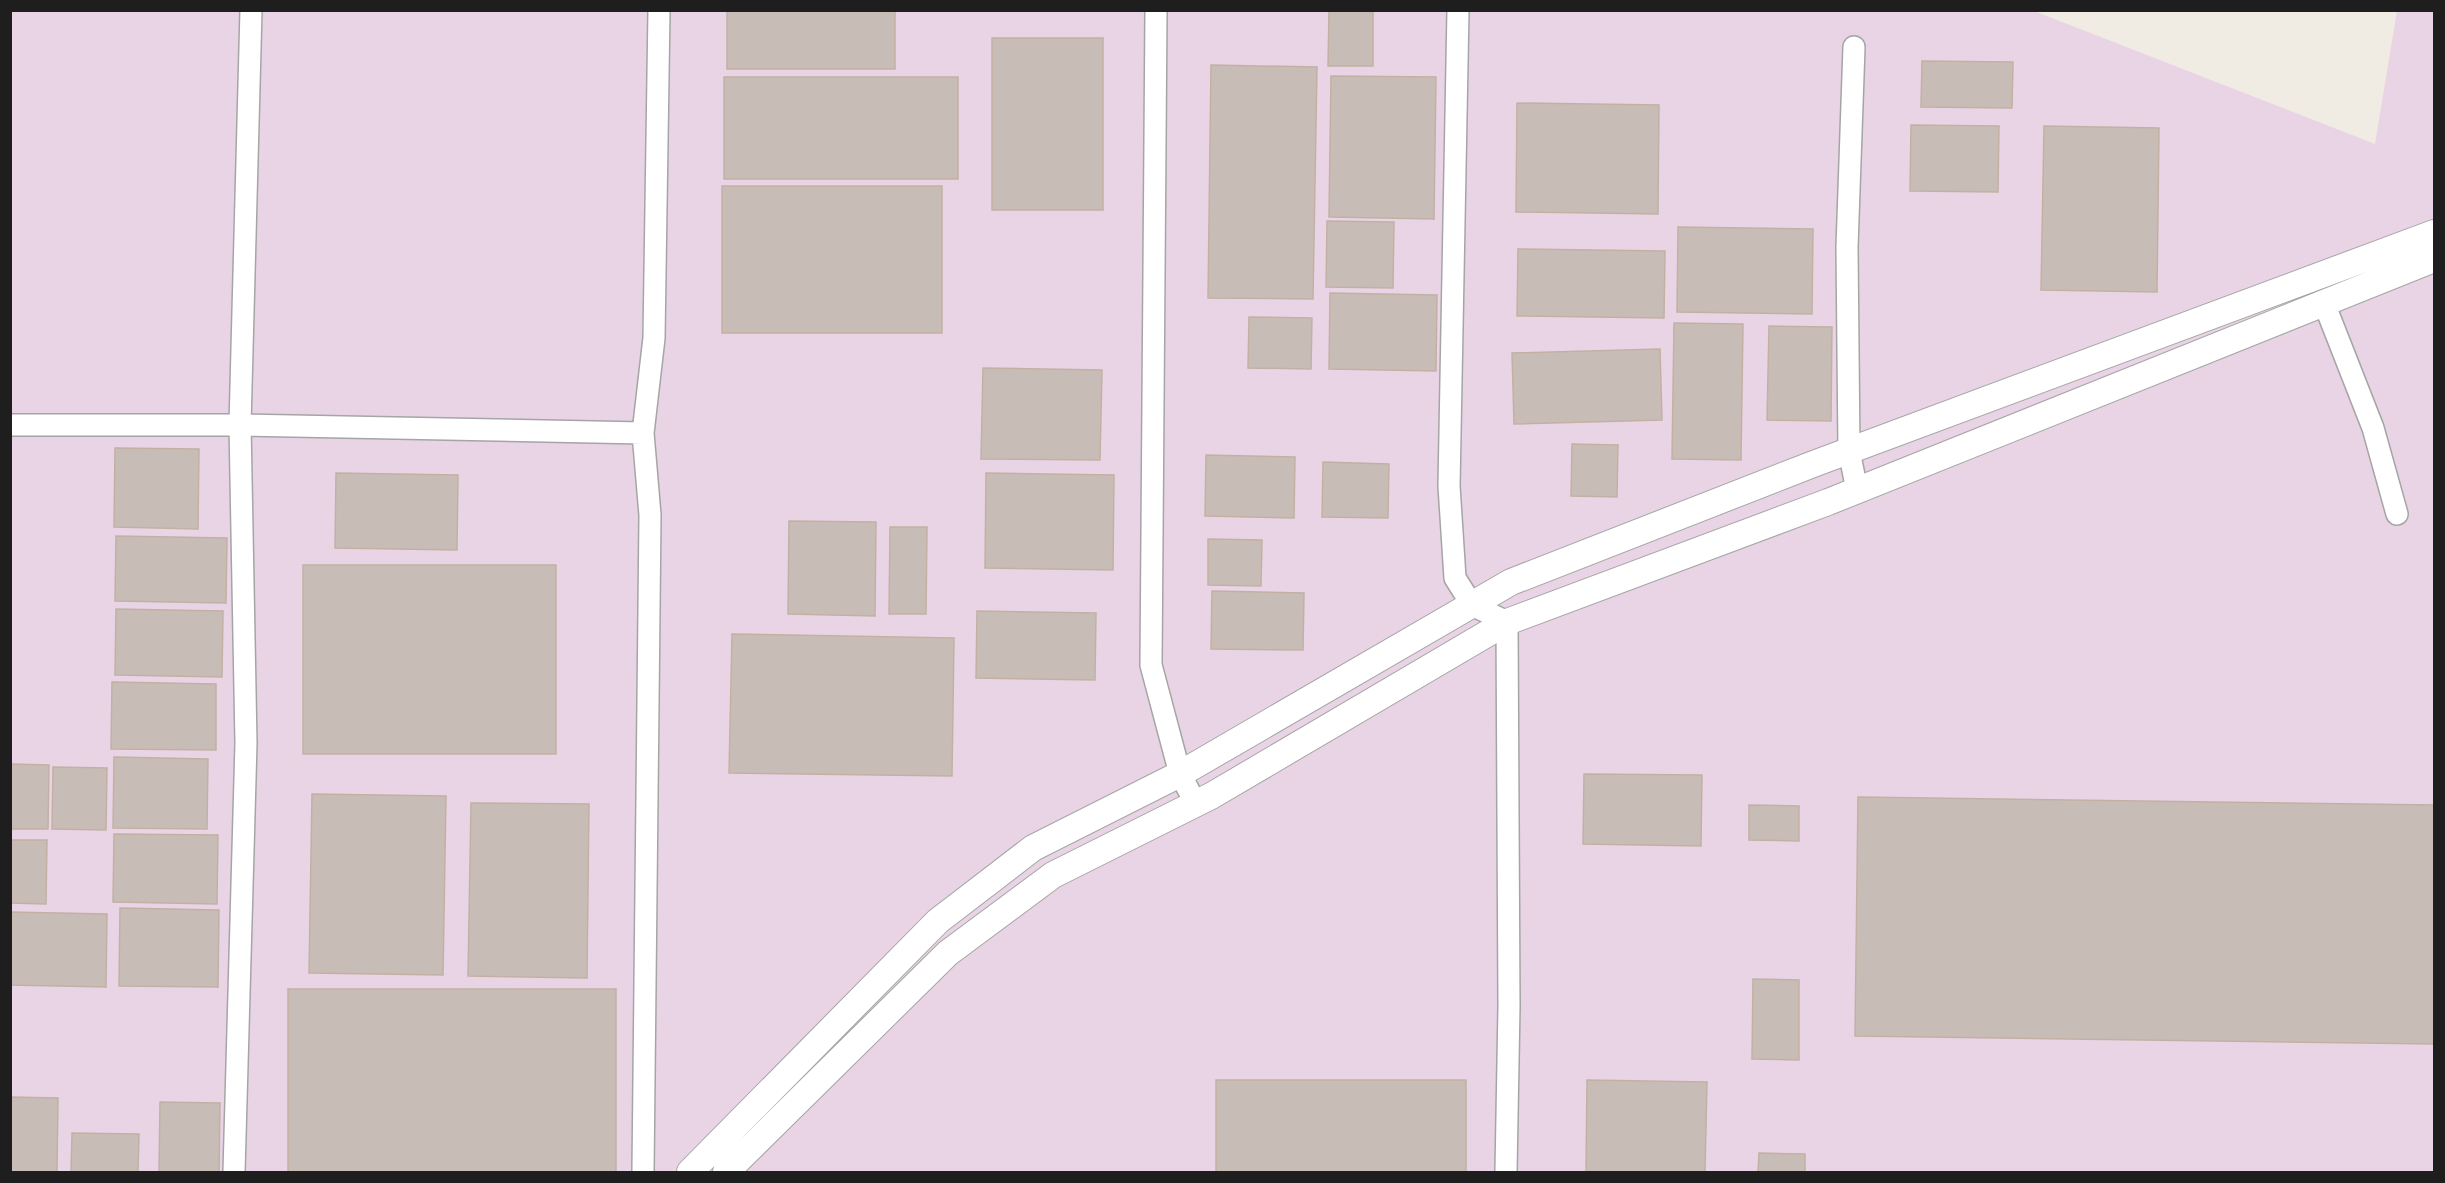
<svg xmlns="http://www.w3.org/2000/svg" width="2445" height="1183" viewBox="0 0 2445 1183" font-family="Raleway,sans-serif">
  <rect width="100%" height="100%" fill="#f0ebe3"/>
  <path fill="#e9d4e6" d="M 10,11 L 2034,11 L 2375,144 L 2397,11 L 2434,11 L 2434,1172 L 11,1172 Z"/>
  <path fill="#c8bdb6" stroke="#c3b0a4" stroke-width="1.5" d="M 727,10 L 895,10 L 895,69 L 727,69 Z
    M 1329,10 L 1373,10 L 1373,66 L 1328,66 Z
    M 992,38 L 1103,38 L 1103,210 L 992,210 Z
    M 1922,61 L 2013,62 L 2012,108 L 1921,107 Z
    M 1211,65 L 1317,67 L 1313,299 L 1208,298 Z
    M 1331,76 L 1436,77 L 1434,219 L 1329,217 Z
    M 724,77 L 958,77 L 958,179 L 724,179 Z
    M 1517,103 L 1659,105 L 1658,214 L 1516,212 Z
    M 1911,125 L 1999,126 L 1998,192 L 1910,191 Z
    M 2044,126 L 2159,128 L 2157,292 L 2041,290 Z
    M 722,186 L 942,186 L 942,333 L 722,333 Z
    M 1327,221 L 1394,222 L 1393,288 L 1326,287 Z
    M 1678,227 L 1813,229 L 1812,314 L 1677,312 Z
    M 1518,249 L 1665,251 L 1664,318 L 1517,316 Z
    M 1330,293 L 1437,295 L 1436,371 L 1329,369 Z
    M 1249,317 L 1312,318 L 1311,369 L 1248,368 Z
    M 1674,323 L 1743,324 L 1741,460 L 1672,459 Z
    M 1769,326 L 1832,327 L 1831,421 L 1767,420 Z
    M 1660,349 L 1662,420 L 1514,424 L 1512,353 Z
    M 983,368 L 1102,370 L 1100,460 L 981,459 Z
    M 1572,444 L 1618,445 L 1617,497 L 1571,496 Z
    M 115,448 L 199,449 L 198,529 L 114,527 Z
    M 1206,455 L 1295,457 L 1294,518 L 1205,516 Z
    M 1323,462 L 1389,464 L 1388,518 L 1322,517 Z
    M 336,473 L 458,475 L 457,550 L 335,548 Z
    M 986,473 L 1114,475 L 1113,570 L 985,568 Z
    M 789,521 L 876,522 L 875,616 L 788,614 Z
    M 890,527 L 927,527 L 926,614 L 889,614 Z
    M 116,536 L 227,538 L 226,603 L 115,601 Z
    M 1208,539 L 1262,540 L 1261,586 L 1208,585 Z
    M 303,565 L 556,565 L 556,754 L 303,754 Z
    M 1212,591 L 1304,593 L 1303,650 L 1211,649 Z
    M 116,609 L 223,611 L 222,677 L 115,675 Z
    M 977,611 L 1096,613 L 1095,680 L 976,678 Z
    M 732,634 L 954,638 L 952,776 L 729,773 Z
    M 112,682 L 216,684 L 216,750 L 111,749 Z
    M 114,757 L 208,759 L 207,829 L 113,828 Z
    M 10,764 L 49,765 L 48,829 L 10,829 Z
    M 53,767 L 107,768 L 106,830 L 52,829 Z
    M 1584,774 L 1702,775 L 1701,846 L 1583,844 Z
    M 312,794 L 446,796 L 443,975 L 309,973 Z
    M 1858,797 L 2434,805 L 2434,1044 L 1855,1036 Z
    M 471,803 L 589,804 L 587,978 L 468,976 Z
    M 1749,805 L 1799,806 L 1799,841 L 1749,840 Z
    M 114,834 L 218,835 L 217,904 L 113,902 Z
    M 10,840 L 47,840 L 46,904 L 10,903 Z
    M 120,908 L 219,910 L 218,987 L 119,986 Z
    M 10,912 L 107,914 L 106,987 L 10,985 Z
    M 1753,979 L 1799,980 L 1799,1060 L 1752,1059 Z
    M 288,989 L 616,989 L 616,1172 L 288,1172 Z
    M 1216,1080 L 1466,1080 L 1466,1172 L 1216,1172 Z
    M 1587,1080 L 1707,1082 L 1705,1172 L 1586,1172 Z
    M 10,1097 L 58,1098 L 57,1172 L 10,1172 Z
    M 160,1102 L 220,1103 L 219,1172 L 159,1172 Z
    M 72,1133 L 139,1134 L 138,1172 L 71,1172 Z
    M 1759,1153 L 1805,1154 L 1805,1172 L 1758,1172 Z"/>
  <g fill="none" stroke-linecap="round" stroke-linejoin="round">
    <defs>
      <path id="minor" d="M 1156,10 L 1151,665 L 1180,774 L 1196,804
        M 1458,10 L 1449,486 L 1455,578 L 1472,605 L 1507,622 L 1509,1006 L 1506,1172
        M 1854,47 L 1847,247 L 1849,451 L 1857,490
        M 2324,303 L 2373,428 L 2397,514
        M 10,425 L 240,425 L 643,433
        M 234,1172 L 246,743 L 240,425 L 251,10
        M 643,1172 L 650,515 L 643,433 L 654,338 L 659,10"/>
      <path id="tertiary" d="M 690,1172 L 938,921 L 1033,848 L 1180,774 L 1511,582 L 1816,463 L 2434,233
        M 726,1172 L 948,953 L 1053,875 L 1211,796 L 1507,622 L 1828,502 L 2434,259"/>
    </defs>
    <use href="#minor" stroke="#a5a5a5" stroke-width="24"/>
    <use href="#tertiary" stroke="#a5a5a5" stroke-width="28"/>
    <use href="#minor" stroke="#fff" stroke-width="21"/>
    <use href="#tertiary" stroke="#fff" stroke-width="26"/>
  </g>
  <rect width="2445" height="1183" fill="none" stroke="#1e1e1e" stroke-width="24"/>
</svg>
